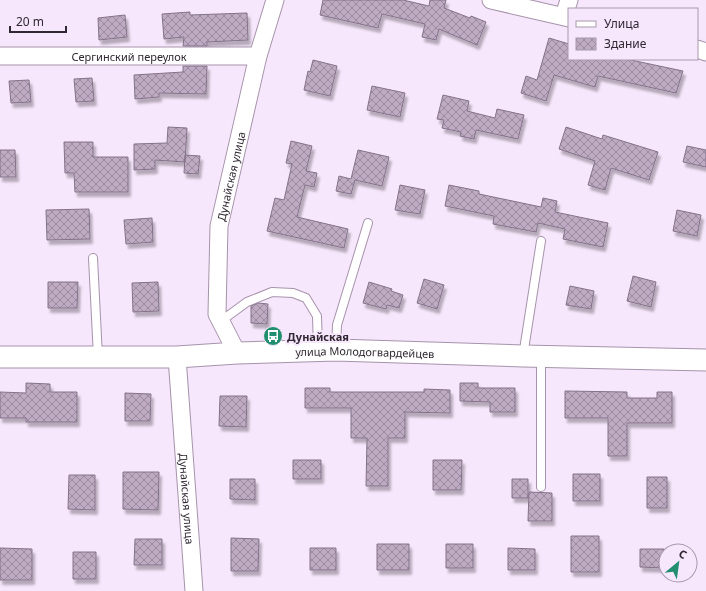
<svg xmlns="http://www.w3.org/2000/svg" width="706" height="591" viewBox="0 0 706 591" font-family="'Noto Sans',sans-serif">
  <defs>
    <pattern id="building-cross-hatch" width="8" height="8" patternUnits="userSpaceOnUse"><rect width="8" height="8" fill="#beabc3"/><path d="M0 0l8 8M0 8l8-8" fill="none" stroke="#9b8b9f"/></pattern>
    <filter id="shadow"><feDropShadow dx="2.5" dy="4.5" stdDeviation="1" flood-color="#0004"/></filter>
  </defs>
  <rect width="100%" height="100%" fill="#f7e7fc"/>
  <path fill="url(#building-cross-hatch)" stroke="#837289" filter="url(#shadow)" d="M 323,0 L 403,0 L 429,6 L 430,0 L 446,0 L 444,8 L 470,18 L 471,16 L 486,22 L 477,45 L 439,29 L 436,40 L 422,37 L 425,24 L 382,14 L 378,28 L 320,15 Z
    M 190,12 L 190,15 L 247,13 L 248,40 L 207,42 L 207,46 L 183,46 L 184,37 L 164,39 L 162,14 Z
    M 125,15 L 127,37 L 99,40 L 98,18 Z
    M 549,38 L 569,44 L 569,59 L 626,59 L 683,71 L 676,93 L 598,76 L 595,87 L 554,75 L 546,101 L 521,93 L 526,76 L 537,80 Z
    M 313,60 L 337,66 L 330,96 L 304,90 L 308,71 L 310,72 Z
    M 183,66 L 207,66 L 206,94 L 159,93 L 159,97 L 135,99 L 134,75 L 183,72 Z
    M 92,78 L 94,101 L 76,102 L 74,79 Z
    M 29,80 L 31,102 L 11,103 L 9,81 Z
    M 372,86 L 405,93 L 400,117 L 367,110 Z
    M 443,95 L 469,101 L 467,111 L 495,118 L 497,109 L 524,115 L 518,139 L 476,130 L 474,139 L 460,136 L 461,132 L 442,128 L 444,120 L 437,119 Z
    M 168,127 L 187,128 L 185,162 L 155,160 L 155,169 L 134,170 L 134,144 L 167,143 Z
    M 566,127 L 602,139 L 603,135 L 658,152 L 649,180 L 611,168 L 605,190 L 588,185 L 595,161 L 559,149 Z
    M 291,141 L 312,146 L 306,171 L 317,173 L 314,187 L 305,185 L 297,217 L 348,229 L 344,248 L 267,231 L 275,198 L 284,200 L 292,164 L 286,163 Z
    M 64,142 L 93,142 L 93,157 L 128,157 L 128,192 L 75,192 L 74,173 L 65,173 Z
    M 687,146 L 706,150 L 706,167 L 683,162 Z
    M 0,150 L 15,150 L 16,177 L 0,177 Z
    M 358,150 L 389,157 L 382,186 L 355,180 L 351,194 L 336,191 L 339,176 L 351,179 Z
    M 185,155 L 200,156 L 198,174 L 184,173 Z
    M 400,185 L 425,190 L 420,214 L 395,210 Z
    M 449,185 L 479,191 L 479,194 L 541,207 L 543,198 L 557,201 L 555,212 L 608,223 L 603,247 L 563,239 L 565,229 L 538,223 L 536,232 L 493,224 L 494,216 L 445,206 Z
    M 89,209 L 90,239 L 47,240 L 46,210 Z
    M 677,210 L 701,215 L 697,236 L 673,231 Z
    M 152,218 L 153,242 L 126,244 L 124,220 Z
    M 633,276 L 656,282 L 651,307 L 627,301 Z
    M 424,279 L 444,285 L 437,309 L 417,303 Z
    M 48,282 L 78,282 L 77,308 L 48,308 Z
    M 158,282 L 159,311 L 133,312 L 132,283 Z
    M 369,282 L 392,289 L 391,291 L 403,295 L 399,308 L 387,305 L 386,309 L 363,303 Z
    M 570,286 L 594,291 L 591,309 L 566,305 Z
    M 258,303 L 268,304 L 267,324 L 251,323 L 251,306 Z
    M 26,383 L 50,384 L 50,392 L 77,392 L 77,422 L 26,422 L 26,418 L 0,418 L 0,392 L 26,393 Z
    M 460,383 L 478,383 L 478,388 L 515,388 L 515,412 L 490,412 L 490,402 L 460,401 Z
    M 305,388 L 330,388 L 330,392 L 424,392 L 424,389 L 450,390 L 450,413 L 405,412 L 405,438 L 388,438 L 388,486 L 366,486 L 367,438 L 351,438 L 351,408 L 305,408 Z
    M 565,391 L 627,392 L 627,398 L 657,398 L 657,392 L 672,392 L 672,423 L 627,423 L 627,456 L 608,456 L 608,418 L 565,418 Z
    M 125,393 L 151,394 L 150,421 L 125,421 Z
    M 220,396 L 247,396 L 246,427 L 219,426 Z
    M 293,460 L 321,460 L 321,479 L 293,479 Z
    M 433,460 L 462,460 L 461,490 L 433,490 Z
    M 123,472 L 159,472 L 158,510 L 123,509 Z
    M 573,474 L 600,474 L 600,501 L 573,501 Z
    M 69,475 L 95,475 L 95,510 L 68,509 Z
    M 647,477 L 667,477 L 667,508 L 647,508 Z
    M 230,479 L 255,479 L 255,500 L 230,499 Z
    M 512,479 L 528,479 L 528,498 L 512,498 Z
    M 529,492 L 552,493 L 552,521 L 528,521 Z
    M 571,536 L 599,536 L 599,572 L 571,572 Z
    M 231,538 L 259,539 L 258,571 L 231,571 Z
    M 135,539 L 162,539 L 162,565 L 134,565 Z
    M 377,544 L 409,544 L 409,570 L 377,570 Z
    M 446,544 L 473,544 L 473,568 L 446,568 Z
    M 0,548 L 32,549 L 32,580 L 0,580 Z
    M 310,548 L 336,548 L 336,570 L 310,570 Z
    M 508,548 L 535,549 L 535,570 L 508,570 Z
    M 640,549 L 664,549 L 664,568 L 640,567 Z
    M 73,552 L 96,552 L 96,579 L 73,579 Z"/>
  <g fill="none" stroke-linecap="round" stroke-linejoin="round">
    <defs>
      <path id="service" d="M 93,258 L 98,357
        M 221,321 L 247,302 L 272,292 L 293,293 L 306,298 L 317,316 L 318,350
        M 336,350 L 337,325 L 368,223
        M 523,356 L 541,241
        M 541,357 L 541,487"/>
      <g id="minor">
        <path d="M 491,0 L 569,18"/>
        <path d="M 564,16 L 569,0"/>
        <path d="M 697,49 L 706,52"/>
        <path id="s1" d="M 0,56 L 258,56"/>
        <path id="s2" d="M 237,353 L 217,314 L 219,226 L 258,56 L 275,0"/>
        <path id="s3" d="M 177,357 L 194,591"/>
      </g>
      <g id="tertiary">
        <path id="s4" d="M 0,357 L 177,357 L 237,353 L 336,350 L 523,356 L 706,360"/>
      </g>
    </defs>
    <use href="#service" stroke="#a693ab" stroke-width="10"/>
    <use href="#minor" stroke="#a693ab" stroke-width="19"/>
    <use href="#tertiary" stroke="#a693ab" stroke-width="23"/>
    <use href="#service" stroke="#fff" stroke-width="8"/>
    <use href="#minor" stroke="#fff" stroke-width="17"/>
    <use href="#tertiary" stroke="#fff" stroke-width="21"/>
  </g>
  <defs>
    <symbol id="bus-disc" viewBox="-11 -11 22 22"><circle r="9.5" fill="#218f6f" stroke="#f7e7fc"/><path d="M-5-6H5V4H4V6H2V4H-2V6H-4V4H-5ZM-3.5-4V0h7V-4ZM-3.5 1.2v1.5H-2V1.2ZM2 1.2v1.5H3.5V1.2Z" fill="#fff"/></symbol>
  </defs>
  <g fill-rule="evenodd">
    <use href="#bus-disc" x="262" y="325" width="22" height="22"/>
  </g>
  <g text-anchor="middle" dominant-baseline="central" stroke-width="4" stroke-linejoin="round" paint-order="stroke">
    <g font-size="11" fill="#2f2731" stroke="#f7e7fc">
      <text stroke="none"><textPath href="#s1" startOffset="129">Сергинский переулок</textPath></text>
      <text stroke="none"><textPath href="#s2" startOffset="183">Дунайская улица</textPath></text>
      <text stroke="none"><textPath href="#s4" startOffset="365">улица Молодогвардейцев</textPath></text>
      <text stroke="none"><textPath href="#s3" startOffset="142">Дунайская улица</textPath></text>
    </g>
    <g font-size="11" font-weight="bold" fill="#2f2731" stroke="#f7e7fc" text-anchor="start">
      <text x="287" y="336">Дунайская</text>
    </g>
  </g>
  <rect x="568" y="8" width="130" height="52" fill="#f7e7fc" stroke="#a79aab"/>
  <rect x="576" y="21" width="20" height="6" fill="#ffffff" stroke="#a79aab"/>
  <text x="604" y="28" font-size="12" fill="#2f2731">Улица</text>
  <rect x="576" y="38" width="20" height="12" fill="url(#building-cross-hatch)" stroke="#a79aab"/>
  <text x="604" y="48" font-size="12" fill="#2f2731">Здание</text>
  <g transform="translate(678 563) rotate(29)"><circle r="19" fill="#f7e7fc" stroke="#a79aab"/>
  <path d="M0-3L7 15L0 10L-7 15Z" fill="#218f6f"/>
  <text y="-6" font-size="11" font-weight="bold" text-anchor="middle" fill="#2f2731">С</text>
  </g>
  <path d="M10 26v6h56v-6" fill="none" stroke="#2f2731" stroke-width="2"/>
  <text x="16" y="26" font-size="12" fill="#2f2731" stroke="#f7e7fc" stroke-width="3" paint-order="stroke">20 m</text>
</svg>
